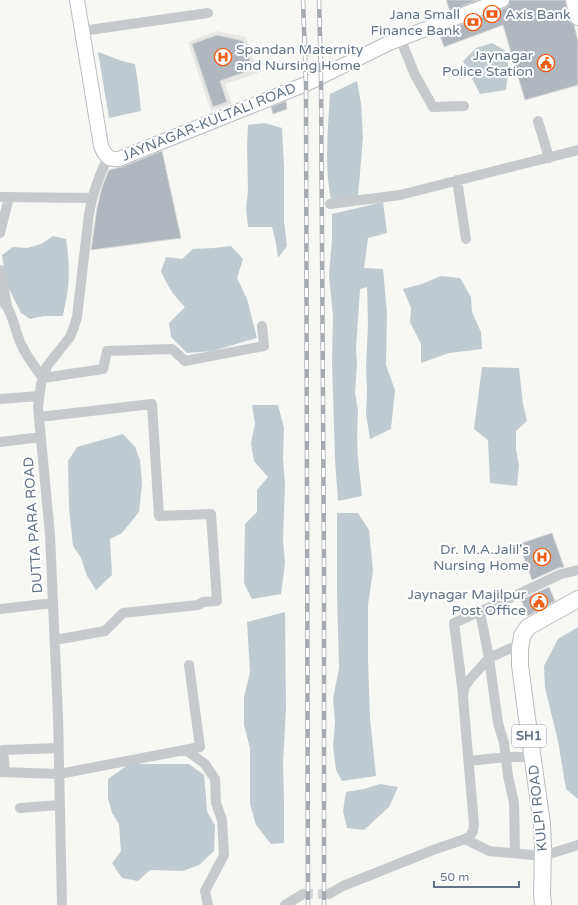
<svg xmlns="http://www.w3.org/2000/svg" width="578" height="905" viewBox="0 0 578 905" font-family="'Varela Round',sans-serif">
  <rect width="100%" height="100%" fill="#f7f7f3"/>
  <path fill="#e7e8e6" d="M 216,31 L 246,37 L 258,73 L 225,84 L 232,104 L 211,111 L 188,42 Z"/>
  <path fill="#c0cbd1" d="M 492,43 L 508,52 L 508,72 L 506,90 L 480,94 L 463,61 L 476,48 Z
    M 98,52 C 110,56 122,62 135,64 L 138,83 L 141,111 L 109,118 Z
    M 357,81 L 361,103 L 363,137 L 358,196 L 331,200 C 324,165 328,129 330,94 Z
    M 265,123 L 282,128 L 284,167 L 284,221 L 287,246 L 278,258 L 276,243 L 272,227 L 248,227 L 246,209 L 248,190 L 247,146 L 248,125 Z
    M 383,202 L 387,233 L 368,238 L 364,268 L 383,269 L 387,312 L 386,365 L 395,390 L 391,429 L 370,439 L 366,414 L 367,391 L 366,367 L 368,324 L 367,287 L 360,289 L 356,349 L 357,364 L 355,393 L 358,411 L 357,437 L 358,459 L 362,496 L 338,501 L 335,460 L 332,362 L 333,316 L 329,275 L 332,239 L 332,214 Z
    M 53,236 L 66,239 C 69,257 70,276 67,295 C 66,302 64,309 63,316 L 44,316 L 30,319 L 21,313 L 6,283 L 2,255 L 13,247 L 27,248 L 41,244 Z
    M 231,246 L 243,259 L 237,278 L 247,299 L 257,338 L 212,351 L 187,353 L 171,337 L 169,323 L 185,307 C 173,295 168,287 161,271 L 166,257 L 182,259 L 193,249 L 214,248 Z
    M 441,276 L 460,278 L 471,297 L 472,312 L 481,332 L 482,349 L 449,353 L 421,363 L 421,344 L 410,322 L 411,308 L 403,289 L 422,284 Z
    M 482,367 L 519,368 L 523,404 L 527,421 L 516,431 L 516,449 L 519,466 L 517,486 L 490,483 L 488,440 L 474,429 Z
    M 252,405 L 278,405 L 284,428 L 283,458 L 285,485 L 283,540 L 285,563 L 281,594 L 252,599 L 244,583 L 245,524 L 257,512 L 257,490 L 268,477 L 254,461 L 251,443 L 255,424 Z
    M 123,434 L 135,447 L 140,460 L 142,484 L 139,512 L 122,533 L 110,539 L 112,575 L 96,590 L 87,576 L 81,558 L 73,546 L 69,508 L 68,461 L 77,447 Z
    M 337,513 L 358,513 L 369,530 L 373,571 L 368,605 L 368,660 L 370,718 L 376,776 L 342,781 L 336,770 L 333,747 L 335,722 L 333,699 L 339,668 L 337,594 Z
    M 285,612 L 286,709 L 283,762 L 284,803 L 284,843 L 271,844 L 256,825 L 250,804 L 250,748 L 244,725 L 244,697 L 250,672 L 247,622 Z
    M 578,627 L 578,799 L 566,789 L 558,741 L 545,688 L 544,666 L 558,639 Z
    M 129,764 L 189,764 L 204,775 L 206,797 L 207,812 L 215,825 L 214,851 L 199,865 L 183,871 L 150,870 L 138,881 L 122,878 L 112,863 L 121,851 L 119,824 L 112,813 L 108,798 L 108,779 Z
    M 380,784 L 398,787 L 389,807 L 364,830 L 347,828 L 343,811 L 346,792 L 364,789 Z"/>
  <path fill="#b0b7be" stroke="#d8d8d6" d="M 446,0 L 478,0 L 450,11 Z
    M 510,0 L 565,0 L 569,19 L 571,23 L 574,25 L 578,41 L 578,85 L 525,100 L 503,25 L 444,47 L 439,33 L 505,8 L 509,5 Z
    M 217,35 L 243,41 L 253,69 L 220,81 L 227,102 L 213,107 L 192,44 Z
    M 286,101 L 287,109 L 273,114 L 271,107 Z
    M 162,151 L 181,238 L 91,250 L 97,208 L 102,187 L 109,170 L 117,168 L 122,167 Z
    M 552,533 L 564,567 L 558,568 L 532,580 L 519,544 Z
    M 549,587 L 555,601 L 528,616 L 521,600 Z"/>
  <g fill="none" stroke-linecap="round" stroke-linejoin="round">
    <path stroke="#d2d6d8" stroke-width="10" stroke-dasharray="10 5" stroke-linecap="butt" d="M 303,894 L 329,894"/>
    <defs>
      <path id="secondary" d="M 77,0 L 101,146 C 105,156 109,160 119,159 L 306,84 L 389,43 L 502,0"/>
      <path id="primary" d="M 574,0 L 578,17
        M 543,905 L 542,894 L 543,847 L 542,824 L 526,711 L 520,665 L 520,649 L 522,636 L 528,627 L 578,599"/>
    </defs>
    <use href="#secondary" stroke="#b8bdc2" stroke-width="16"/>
    <use href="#primary" stroke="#b9bdc1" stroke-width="18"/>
    <path stroke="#c6cacd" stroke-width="10" d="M 82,31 L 208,13
      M 400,38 L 415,75 L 433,107 L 464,106
      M 538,121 L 549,158
      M 457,180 L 466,239
      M 0,197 L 92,198
      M 330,204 L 400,195 L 578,150
      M 0,233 L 9,197
      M 0,270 L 7,306
      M 0,299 C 13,310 14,329 21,344 C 26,356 35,367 43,378 L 103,369 L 107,351 L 172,349 L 185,361 L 264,346 L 262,326
      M 0,399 L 39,396
      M 39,417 L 152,404 L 159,516 L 211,514 L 217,601 L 203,602 L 198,605 L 123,613 L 105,631 L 55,640
      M 0,442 L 41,437
      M 0,609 L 53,603
      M 480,612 L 489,658 L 498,723 L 504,743 L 508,776 L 514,803 L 515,853
      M 463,694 L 454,623 L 506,600 L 561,574 L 578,570
      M 186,750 L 205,764 L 215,779 L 216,803 L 222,820 L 224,855 L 205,891 L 208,905
      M 469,761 L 506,757 L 532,757
      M 0,772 L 59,774 L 200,747 L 189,665
      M 5,772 L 3,750 L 59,748
      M 20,808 L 60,805
      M 465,839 L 489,851 L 543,856 L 578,845
      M 329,894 L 343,886 L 433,850 L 465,839 L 470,836 L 473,831 L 474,824 L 463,698 L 464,688 L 471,678 L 489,658 L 520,644
      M 62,905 L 58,716 L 50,535 L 38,407 L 41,384 L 47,366 L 70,337 L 74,327 L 77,317 L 89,214 C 92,194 99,176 108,157
      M 285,905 L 303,894"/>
    <use href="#secondary" stroke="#fff" stroke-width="14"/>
    <use href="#primary" stroke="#fff" stroke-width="16"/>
    <defs>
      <path id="rail" d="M 303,0 L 306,84 L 308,905
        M 319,0 L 321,77 L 324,567 L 324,905"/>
    </defs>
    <use href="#rail" stroke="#a6abb2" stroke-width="4.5"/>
    <use href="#rail" stroke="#fff" stroke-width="3" stroke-dasharray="9" stroke-linecap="butt"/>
  </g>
  <defs>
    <symbol id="bank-ring" viewBox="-11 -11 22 22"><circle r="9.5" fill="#fff" stroke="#f35e17" stroke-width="1.5"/><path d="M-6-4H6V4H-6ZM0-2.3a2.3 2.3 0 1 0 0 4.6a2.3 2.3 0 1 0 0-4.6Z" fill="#f35e17"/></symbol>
    <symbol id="hospital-ring" viewBox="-11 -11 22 22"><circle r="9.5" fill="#fff" stroke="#f35e17" stroke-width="1.5"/><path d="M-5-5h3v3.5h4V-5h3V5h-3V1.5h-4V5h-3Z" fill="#f35e17"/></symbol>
    <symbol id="civic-ring" viewBox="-11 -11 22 22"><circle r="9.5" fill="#fff" stroke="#f35e17" stroke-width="1.5"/><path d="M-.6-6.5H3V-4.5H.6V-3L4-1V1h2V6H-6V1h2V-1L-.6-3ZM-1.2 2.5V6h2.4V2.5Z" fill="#f35e17"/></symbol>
  </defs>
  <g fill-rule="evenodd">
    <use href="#bank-ring" x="482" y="4" width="20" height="20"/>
    <use href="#bank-ring" x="463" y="12" width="20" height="20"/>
    <use href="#hospital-ring" x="213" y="47" width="20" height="20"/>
    <use href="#civic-ring" x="536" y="53" width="20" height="20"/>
    <use href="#hospital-ring" x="532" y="547" width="20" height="20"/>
    <use href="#civic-ring" x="529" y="592" width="20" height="20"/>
  </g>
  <g text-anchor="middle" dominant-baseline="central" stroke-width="4" stroke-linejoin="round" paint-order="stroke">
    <rect fill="#fff" stroke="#929eab" stroke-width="1" x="512" y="725" width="34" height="22" rx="3"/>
    <g font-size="13" font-weight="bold" fill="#637487">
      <text x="529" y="736">SH1</text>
    </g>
    <g font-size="14" fill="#637487" stroke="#fff" text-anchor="end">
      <text x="460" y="14">Jana Small<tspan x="460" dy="16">Finance Bank</tspan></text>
      <text x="505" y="14" text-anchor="start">Axis Bank</text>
      <text x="236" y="49" text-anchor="start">Spandan Maternity<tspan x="236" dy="16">and Nursing Home</tspan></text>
      <text x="533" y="55">Jaynagar<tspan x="533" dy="16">Police Station</tspan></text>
      <text x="529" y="549">Dr. M.A.Jalil's<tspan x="529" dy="16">Nursing Home</tspan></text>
      <text x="526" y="594">Jaynagar Majilpur<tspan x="526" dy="16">Post Office</tspan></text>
    </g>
    <g font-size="14" fill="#637487" stroke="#fff">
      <text transform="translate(209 122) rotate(-22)">JAYNAGAR-KULTALI ROAD</text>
      <text transform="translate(33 525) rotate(-94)">DUTTA PARA ROAD</text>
      <text transform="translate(538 808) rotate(-96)">KULPI ROAD</text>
    </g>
  </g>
  <path d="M434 881v6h85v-6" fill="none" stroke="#637487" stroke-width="2"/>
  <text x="440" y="881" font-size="12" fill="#637487" stroke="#ffffff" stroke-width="3" paint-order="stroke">50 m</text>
</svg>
